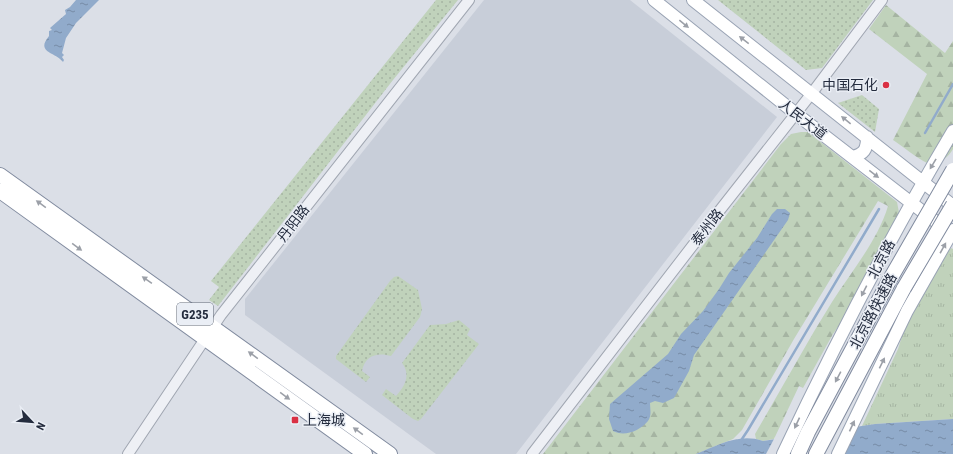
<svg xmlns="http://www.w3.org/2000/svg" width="953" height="454" viewBox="0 0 953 454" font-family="'Roboto Condensed','Noto Sans SC',sans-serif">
  <defs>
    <pattern id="grass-dots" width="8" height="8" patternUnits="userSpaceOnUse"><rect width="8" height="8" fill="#c0d2bb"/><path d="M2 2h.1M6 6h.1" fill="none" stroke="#a5b4a2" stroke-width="1.8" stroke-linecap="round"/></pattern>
    <pattern id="forest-firs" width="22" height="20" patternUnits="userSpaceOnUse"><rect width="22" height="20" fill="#c0d2bb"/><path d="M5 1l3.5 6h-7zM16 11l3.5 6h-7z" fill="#a5b4a2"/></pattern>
    <pattern id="park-tufts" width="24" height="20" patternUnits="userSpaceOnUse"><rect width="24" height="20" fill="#c0d2bb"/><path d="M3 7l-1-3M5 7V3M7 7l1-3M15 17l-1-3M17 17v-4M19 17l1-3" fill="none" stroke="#a5b4a2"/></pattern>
    <pattern id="water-ripples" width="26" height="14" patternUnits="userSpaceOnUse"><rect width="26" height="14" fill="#91abcb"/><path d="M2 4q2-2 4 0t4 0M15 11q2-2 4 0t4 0" fill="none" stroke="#768ba6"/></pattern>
  </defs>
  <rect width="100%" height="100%" fill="#dbdfe7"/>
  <path fill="#c8ced9" d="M 484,0 L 630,0 L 777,117 L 516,454 L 436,454 L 245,315 L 245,299 Z"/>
  <path fill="url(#grass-dots)" d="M 436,0 L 458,0 L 393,80 L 218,306 L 209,300 L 219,287 L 211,281 Z
    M 718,0 L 873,0 L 822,68 L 806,70 Z
    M 862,95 L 879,109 L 875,132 L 838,103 Z
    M 398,276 L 418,290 L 422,309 L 420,317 L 391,356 C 378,352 365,355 362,371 L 370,377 L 366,382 L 336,359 L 336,356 L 390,281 L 394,277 Z
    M 459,320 L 470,329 L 467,335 L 479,344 L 421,419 L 418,421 L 413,419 L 382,395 L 386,389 L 396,396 C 405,386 411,375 402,363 L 430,325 L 446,324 Z"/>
  <path fill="url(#forest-firs)" d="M 886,5 L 945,53 L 953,41 L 953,149 C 949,157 936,167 927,163 C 918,159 902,146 893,140 L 927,74 L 869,29 Z
    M 801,132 L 808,132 L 897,202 L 900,218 L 864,290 L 833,334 L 803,388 L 799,386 L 774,439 L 763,441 L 756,439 L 755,434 C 781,390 805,345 832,302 C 851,272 878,240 888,206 L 878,201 L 794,339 L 742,430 L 733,439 L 696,454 L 543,454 L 781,144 L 791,134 Z"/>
  <path fill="url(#park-tufts)" d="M 951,248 L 953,249 L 953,419 L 875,424 L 862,426 L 898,349 L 903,333 L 912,312 L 941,260 Z"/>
  <path fill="url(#water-ripples)" d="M 76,0 L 99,0 L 76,23 L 66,38 L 62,53 L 64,55 L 62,57 L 64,60 L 63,62 C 56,52 35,53 49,36 L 49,31 L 52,30 L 50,28 L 66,14 L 65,10 L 70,7 Z
    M 777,209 L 785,209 L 790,213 L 788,220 L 694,355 L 689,371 L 674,398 L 663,403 L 655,401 L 650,403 C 650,409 652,415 648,421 C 640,431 624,437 613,431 L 609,419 L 610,404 L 668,354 L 681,334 L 703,311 L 719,289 L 729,273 L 757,238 L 772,214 Z
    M 953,419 L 953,454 L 696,454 C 719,445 739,433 763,441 L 875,424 Z"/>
  <path fill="#dbdfe7" d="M 859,424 L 844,454 L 766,454 L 775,437 Z"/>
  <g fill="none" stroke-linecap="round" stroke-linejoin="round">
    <path stroke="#91abcb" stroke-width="2.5" d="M 925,133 L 953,84
      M 740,442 L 748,430 L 879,209"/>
    <defs>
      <path id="minor" d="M 128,454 L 221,315 L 469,0
        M 532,454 L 720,210 L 812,93 L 882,0"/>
      <path id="major" d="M 654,0 L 795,113 L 953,235
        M 693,0 L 953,206
        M 852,157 C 864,154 867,150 867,137
        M 783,454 C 835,344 891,235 953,131
        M 838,454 L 907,311 L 953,230"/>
      <path id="highway" d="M 0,175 L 390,454
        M 0,191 L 365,454
        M 798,454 L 808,432 L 889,281
        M 816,454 L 904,288"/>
    </defs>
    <use href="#minor" stroke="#a0a6b1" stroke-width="12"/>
    <use href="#major" stroke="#99a3b4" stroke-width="14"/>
    <use href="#highway" stroke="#818b9f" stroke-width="16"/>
    <use href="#minor" stroke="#eef0f5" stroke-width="10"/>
    <use href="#major" stroke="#fff" stroke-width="12"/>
    <use href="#highway" stroke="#fff" stroke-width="14"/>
    <defs>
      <path id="highway-bridge" d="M 889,281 L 953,170
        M 904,288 L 953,205"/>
    </defs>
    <use href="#highway-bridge" stroke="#818b9f" stroke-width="16" stroke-linecap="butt"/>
    <use href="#highway-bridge" stroke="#fff" stroke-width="14"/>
  </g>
  <defs><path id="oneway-solid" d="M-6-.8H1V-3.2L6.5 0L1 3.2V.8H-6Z"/></defs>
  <g fill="#9ca0a8">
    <use href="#oneway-solid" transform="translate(684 24) rotate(39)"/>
    <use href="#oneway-solid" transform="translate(744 40) rotate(-142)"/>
    <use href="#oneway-solid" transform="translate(846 120) rotate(-141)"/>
    <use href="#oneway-solid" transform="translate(933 164) rotate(121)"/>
    <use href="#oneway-solid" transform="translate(874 174) rotate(38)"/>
    <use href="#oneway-solid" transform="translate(41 204) rotate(-144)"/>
    <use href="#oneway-solid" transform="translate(77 247) rotate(36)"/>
    <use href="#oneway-solid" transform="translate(943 248) rotate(-61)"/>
    <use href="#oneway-solid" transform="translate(147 280) rotate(-145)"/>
    <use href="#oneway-solid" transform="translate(864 291) rotate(117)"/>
    <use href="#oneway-solid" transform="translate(253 355) rotate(-144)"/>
    <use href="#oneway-solid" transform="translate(882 363) rotate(-64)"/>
    <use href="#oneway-solid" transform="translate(838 377) rotate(118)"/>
    <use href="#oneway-solid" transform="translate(285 396) rotate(36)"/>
    <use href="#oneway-solid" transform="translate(797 423) rotate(115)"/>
    <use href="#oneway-solid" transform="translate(852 426) rotate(-65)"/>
    <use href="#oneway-solid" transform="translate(358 431) rotate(-144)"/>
  </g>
  <g fill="#da3144" stroke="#eaeef5" stroke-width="1.5">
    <circle cx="886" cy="85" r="4"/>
    <rect x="291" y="416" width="8" height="8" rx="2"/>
  </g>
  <g text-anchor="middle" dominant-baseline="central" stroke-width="3" stroke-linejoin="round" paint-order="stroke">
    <rect fill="#eaeef5" stroke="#5f6675" stroke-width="1" x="177" y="303" width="36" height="22" rx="3"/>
    <g font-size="13" font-weight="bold" fill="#242c3e">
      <text x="195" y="314">G235</text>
    </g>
    <g font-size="14" fill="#242c3e" stroke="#eaeef5" text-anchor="end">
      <text x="878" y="85">中国石化</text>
      <text x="303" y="420" text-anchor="start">上海城</text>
    </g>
    <g font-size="14" fill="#242c3e" stroke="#eaeef5">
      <text transform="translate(803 119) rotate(38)">人民大道</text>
      <text transform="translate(293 223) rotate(-52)">丹阳路</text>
      <text transform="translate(707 227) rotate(-52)">泰州路</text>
      <text transform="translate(881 259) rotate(-62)">北京路</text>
      <text transform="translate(873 311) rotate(-62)">北京路快速路</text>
    </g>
  </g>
  <g transform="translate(32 422) rotate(116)" stroke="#eaeef5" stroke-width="3" paint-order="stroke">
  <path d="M0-3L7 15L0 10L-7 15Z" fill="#242c3e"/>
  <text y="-6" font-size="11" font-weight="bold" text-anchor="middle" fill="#242c3e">N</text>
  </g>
</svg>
